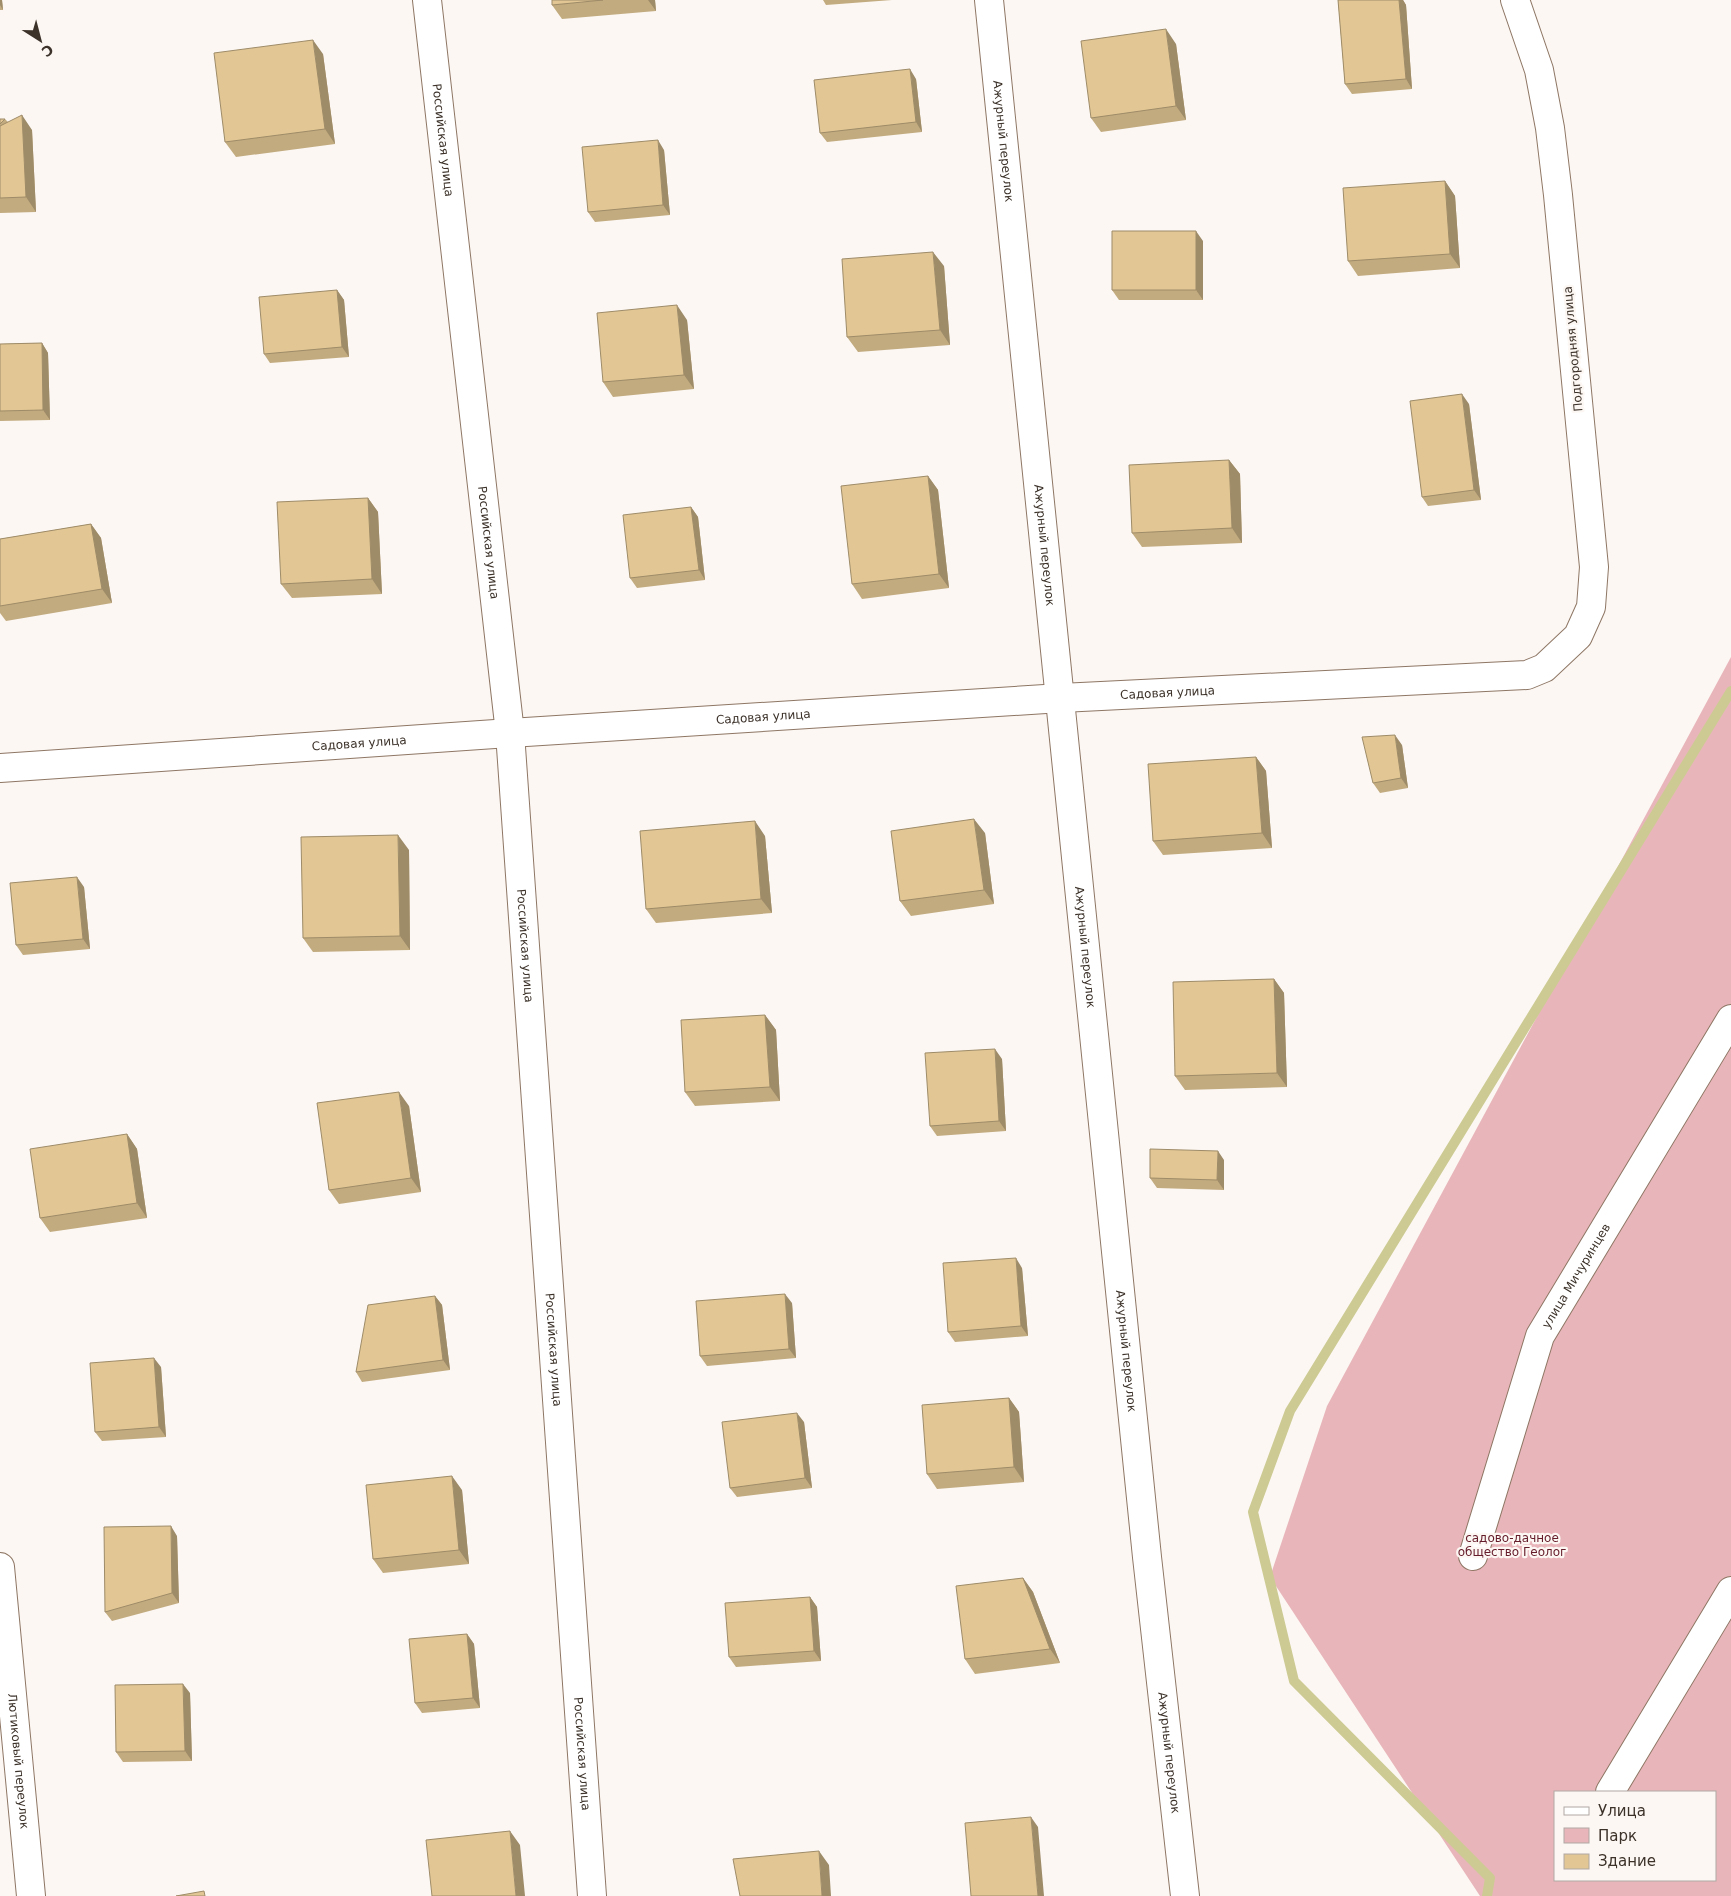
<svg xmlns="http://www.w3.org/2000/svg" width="1731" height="1896" viewBox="0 0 1731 1896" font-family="'DejaVu Sans',sans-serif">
  <rect width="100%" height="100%" fill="#fcf7f3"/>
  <path fill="#e8b6ba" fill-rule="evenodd" d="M 1731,657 L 1731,1896 L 1480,1896 L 1270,1577 L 1327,1406 ZM 1555,1792 L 1715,1792 L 1715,1880 L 1555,1880 Z"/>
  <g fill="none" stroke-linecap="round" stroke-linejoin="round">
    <path stroke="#cdcb93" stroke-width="10" d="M 1487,1896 L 1490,1878 L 1294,1681 L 1253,1512 L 1290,1411 L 1731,691"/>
    <defs>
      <g id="minor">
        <path id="s1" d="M 427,0 L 510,733 L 592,1896"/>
        <path id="s2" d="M 989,0 L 1147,1557 L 1185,1896"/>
        <path id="s3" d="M 0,768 L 510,733 L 1061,698 L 1527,675 L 1544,668 L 1578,636 L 1591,607 L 1594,567 L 1558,195 L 1550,128 L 1539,70 L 1515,0"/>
        <path id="s4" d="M 1473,1556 L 1540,1336 L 1731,1019"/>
        <path id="s5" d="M 0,1567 L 31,1896"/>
        <path d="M 1610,1792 L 1731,1591"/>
      </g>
    </defs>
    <use href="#minor" stroke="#8e7664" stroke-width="30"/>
    <use href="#minor" stroke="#fff" stroke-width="28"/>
  </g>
  <path fill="#c2ab7f" d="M 0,0 L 2,0 L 3,10 L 0,10 Z
    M 552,0 L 655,0 L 656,11 L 562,19 L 552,5 Z
    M 823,0 L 892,0 L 826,5 Z
    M 1338,0 L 1403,0 L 1406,5 L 1412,89 L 1352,94 L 1345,84 Z
    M 1176,44 L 1186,120 L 1101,132 L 1091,118 Z
    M 323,54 L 335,144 L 236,157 L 225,142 Z
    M 916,79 L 922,132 L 827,142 L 820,133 Z
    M 0,119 L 5,119 L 8,122 L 32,130 L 36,212 L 0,213 Z
    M 664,150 L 670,215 L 595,222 L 588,212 Z
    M 1445,181 L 1455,196 L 1460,268 L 1358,276 L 1348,261 Z
    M 1203,241 L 1203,300 L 1119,300 L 1112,290 Z
    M 944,266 L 950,345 L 858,352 L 847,337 Z
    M 337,290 L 344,300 L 349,357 L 270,363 L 264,354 Z
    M 687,320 L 694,389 L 613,397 L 603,382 Z
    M 42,343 L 48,353 L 50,420 L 0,421 L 0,344 Z
    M 1469,404 L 1481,500 L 1428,506 L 1422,497 Z
    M 1229,460 L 1240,474 L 1242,543 L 1142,547 L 1132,533 Z
    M 928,476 L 938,490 L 949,588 L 862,599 L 852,584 Z
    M 368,498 L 378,512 L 382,594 L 292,598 L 281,584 Z
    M 691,507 L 698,517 L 705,580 L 637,588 L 630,578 Z
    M 91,524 L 101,538 L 112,603 L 6,621 L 0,613 L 0,539 Z
    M 1402,745 L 1408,788 L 1380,793 L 1373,783 Z
    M 1256,757 L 1266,771 L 1272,848 L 1163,855 L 1153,841 Z
    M 985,833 L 994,904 L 911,916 L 900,901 Z
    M 765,836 L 772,913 L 656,923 L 646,909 Z
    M 409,850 L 410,950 L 313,952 L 303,938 Z
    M 84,887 L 90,949 L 23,955 L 16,945 Z
    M 1274,979 L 1284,993 L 1287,1087 L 1185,1090 L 1175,1076 Z
    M 765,1015 L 776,1030 L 780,1101 L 695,1106 L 685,1092 Z
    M 1002,1059 L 1006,1131 L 937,1136 L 930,1126 Z
    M 409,1106 L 421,1192 L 339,1204 L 329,1190 Z
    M 127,1134 L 137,1149 L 147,1218 L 50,1232 L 40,1218 Z
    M 1224,1160 L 1224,1190 L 1157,1188 L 1150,1178 Z
    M 1022,1268 L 1028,1336 L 955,1342 L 948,1332 Z
    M 435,1296 L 442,1305 L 450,1370 L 362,1382 L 356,1372 Z
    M 792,1303 L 796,1358 L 707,1366 L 700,1356 Z
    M 161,1367 L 166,1437 L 102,1441 L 95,1432 Z
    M 1009,1398 L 1019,1412 L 1024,1482 L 937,1489 L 927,1474 Z
    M 804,1422 L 812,1488 L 737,1497 L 730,1488 Z
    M 462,1490 L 469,1564 L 383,1573 L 373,1559 Z
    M 177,1536 L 179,1603 L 112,1621 L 105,1612 Z
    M 1023,1578 L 1033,1592 L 1060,1663 L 975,1674 L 965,1659 Z
    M 810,1597 L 817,1607 L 821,1661 L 736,1667 L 729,1657 Z
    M 467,1634 L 474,1644 L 480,1708 L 422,1713 L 415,1703 Z
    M 190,1693 L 192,1761 L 123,1762 L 116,1752 Z"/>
  <path fill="#9e8b68" d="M 0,0 L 2,0 L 3,10 L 0,5 Z
    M 648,0 L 655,0 L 656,11 Z
    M 1399,0 L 1403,0 L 1406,5 L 1412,89 L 1406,79 Z
    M 1166,29 L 1176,44 L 1186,120 L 1176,106 Z
    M 313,40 L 323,54 L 335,144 L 325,129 Z
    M 910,69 L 916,79 L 922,132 L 916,122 Z
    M 22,115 L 32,130 L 36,212 L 26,197 Z
    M 658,140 L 664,150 L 670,215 L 663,205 Z
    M 1445,181 L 1455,196 L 1460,268 L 1450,254 Z
    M 1196,231 L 1203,241 L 1203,300 L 1196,290 Z
    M 933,252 L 944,266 L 950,345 L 940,330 Z
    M 337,290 L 344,300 L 349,357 L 342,347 Z
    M 677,305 L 687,320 L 694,389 L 684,375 Z
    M 42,343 L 48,353 L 50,420 L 43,410 Z
    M 1462,394 L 1469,404 L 1481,500 L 1474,490 Z
    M 1229,460 L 1240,474 L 1242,543 L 1232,528 Z
    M 928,476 L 938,490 L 949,588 L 939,574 Z
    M 368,498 L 378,512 L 382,594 L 372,579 Z
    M 691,507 L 698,517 L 705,580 L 699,570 Z
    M 91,524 L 101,538 L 112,603 L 102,589 Z
    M 1395,735 L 1402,745 L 1408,788 L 1401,778 Z
    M 1256,757 L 1266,771 L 1272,848 L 1262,833 Z
    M 974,819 L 985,833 L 994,904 L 984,890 Z
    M 755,821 L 765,836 L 772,913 L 761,899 Z
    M 398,835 L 409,850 L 410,950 L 400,936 Z
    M 77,877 L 84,887 L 90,949 L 83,939 Z
    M 1274,979 L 1284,993 L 1287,1087 L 1277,1073 Z
    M 765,1015 L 776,1030 L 780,1101 L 770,1087 Z
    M 995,1049 L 1002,1059 L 1006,1131 L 999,1121 Z
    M 399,1092 L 409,1106 L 421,1192 L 411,1178 Z
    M 127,1134 L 137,1149 L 147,1218 L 137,1203 Z
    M 1218,1151 L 1224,1160 L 1224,1190 L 1217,1180 Z
    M 1016,1258 L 1022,1268 L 1028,1336 L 1021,1326 Z
    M 785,1294 L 792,1303 L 796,1358 L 789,1349 Z
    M 435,1296 L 442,1305 L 450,1370 L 443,1360 Z
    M 154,1358 L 161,1367 L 166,1437 L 159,1427 Z
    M 1009,1398 L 1019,1412 L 1024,1482 L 1014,1467 Z
    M 797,1413 L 804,1422 L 812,1488 L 805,1478 Z
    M 452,1476 L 462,1490 L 469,1564 L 459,1550 Z
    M 171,1526 L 177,1536 L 179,1603 L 172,1593 Z
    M 1023,1578 L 1033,1592 L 1060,1663 L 1050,1649 Z
    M 810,1597 L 817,1607 L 821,1661 L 814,1651 Z
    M 467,1634 L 474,1644 L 480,1708 L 473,1698 Z
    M 183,1684 L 190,1693 L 192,1761 L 185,1751 Z
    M 1031,1817 L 1038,1827 L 1044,1896 L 1038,1896 Z
    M 510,1831 L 520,1845 L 525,1896 L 516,1896 Z
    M 819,1851 L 829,1865 L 831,1896 L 822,1896 Z"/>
  <path fill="#e2c794" stroke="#9e8b68" d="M 552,0 L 603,0 L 552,5 Z
    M 1338,0 L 1399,0 L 1406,79 L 1345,84 Z
    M 1166,29 L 1176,106 L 1091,118 L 1081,41 Z
    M 313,40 L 325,129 L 225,142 L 214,53 Z
    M 910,69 L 916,122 L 820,133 L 814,80 Z
    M 22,115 L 26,197 L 0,198 L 0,126 Z
    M 0,119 L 5,119 L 0,124 Z
    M 658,140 L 663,205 L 588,212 L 582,147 Z
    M 1445,181 L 1450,254 L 1348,261 L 1343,188 Z
    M 1112,231 L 1196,231 L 1196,290 L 1112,290 Z
    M 933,252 L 940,330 L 847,337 L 842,259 Z
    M 337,290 L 342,347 L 264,354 L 259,297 Z
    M 677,305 L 684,375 L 603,382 L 597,313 Z
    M 42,343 L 43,410 L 0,411 L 0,344 Z
    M 1462,394 L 1474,490 L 1422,497 L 1410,401 Z
    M 1229,460 L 1232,528 L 1132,533 L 1129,465 Z
    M 928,476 L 939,574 L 852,584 L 841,486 Z
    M 368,498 L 372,579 L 281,584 L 277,502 Z
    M 691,507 L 699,570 L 630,578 L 623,515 Z
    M 91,524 L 102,589 L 0,606 L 0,539 Z
    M 1395,735 L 1401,778 L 1373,783 L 1362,737 Z
    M 1256,757 L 1262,833 L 1153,841 L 1148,764 Z
    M 974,819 L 984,890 L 900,901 L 891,831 Z
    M 755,821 L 761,899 L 646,909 L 640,831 Z
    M 398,835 L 400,936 L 303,938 L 301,837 Z
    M 77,877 L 83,939 L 16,945 L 10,883 Z
    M 1274,979 L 1277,1073 L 1175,1076 L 1173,982 Z
    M 765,1015 L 770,1087 L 685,1092 L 681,1020 Z
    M 995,1049 L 999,1121 L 930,1126 L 925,1053 Z
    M 399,1092 L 411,1178 L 329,1190 L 317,1103 Z
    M 127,1134 L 137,1203 L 40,1218 L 30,1149 Z
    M 1150,1149 L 1218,1151 L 1217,1180 L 1150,1178 Z
    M 1016,1258 L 1021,1326 L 948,1332 L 943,1263 Z
    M 785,1294 L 789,1349 L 700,1356 L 696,1301 Z
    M 435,1296 L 443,1360 L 356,1372 L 368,1305 Z
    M 154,1358 L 159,1427 L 95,1432 L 90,1363 Z
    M 1009,1398 L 1014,1467 L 927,1474 L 922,1405 Z
    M 797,1413 L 805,1478 L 730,1488 L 722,1422 Z
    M 452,1476 L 459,1550 L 373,1559 L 366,1485 Z
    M 171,1526 L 172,1593 L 105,1612 L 104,1527 Z
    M 1023,1578 L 1050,1649 L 965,1659 L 956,1586 Z
    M 810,1597 L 814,1651 L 729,1657 L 725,1603 Z
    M 467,1634 L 473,1698 L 415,1703 L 409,1639 Z
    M 183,1684 L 185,1751 L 116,1752 L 115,1685 Z
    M 1031,1817 L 1038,1896 L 971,1896 L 965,1823 Z
    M 510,1831 L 516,1896 L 432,1896 L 426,1840 Z
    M 819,1851 L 822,1896 L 740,1896 L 733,1859 Z
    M 204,1891 L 205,1896 L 176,1896 Z"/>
  <g text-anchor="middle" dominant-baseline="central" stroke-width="4.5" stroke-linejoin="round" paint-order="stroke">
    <g font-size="12" fill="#3c322a" stroke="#fcf7f3">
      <text stroke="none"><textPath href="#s1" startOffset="141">Российская улица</textPath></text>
      <text stroke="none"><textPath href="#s2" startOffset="142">Ажурный переулок</textPath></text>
      <text transform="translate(1573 349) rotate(-95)">Подгородняя улица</text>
      <text stroke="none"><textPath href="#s1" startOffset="546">Российская улица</textPath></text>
      <text stroke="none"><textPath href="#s2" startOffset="548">Ажурный переулок</textPath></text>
      <text stroke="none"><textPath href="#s3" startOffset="1170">Садовая улица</textPath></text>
      <text stroke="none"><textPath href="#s3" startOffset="765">Садовая улица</textPath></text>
      <text stroke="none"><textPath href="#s3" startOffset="360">Садовая улица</textPath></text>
      <text stroke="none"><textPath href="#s1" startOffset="951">Российская улица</textPath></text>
      <text stroke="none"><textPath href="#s2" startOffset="952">Ажурный переулок</textPath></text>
      <text stroke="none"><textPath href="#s4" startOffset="300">улица Мичуринцев</textPath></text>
      <text stroke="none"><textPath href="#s1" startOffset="1356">Российская улица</textPath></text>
      <text stroke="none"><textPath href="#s2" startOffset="1358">Ажурный переулок</textPath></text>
      <text stroke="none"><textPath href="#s2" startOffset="1762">Ажурный переулок</textPath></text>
      <text stroke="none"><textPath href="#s1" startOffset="1761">Российская улица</textPath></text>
      <text stroke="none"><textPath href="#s5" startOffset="195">Лютиковый переулок</textPath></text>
    </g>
    <g font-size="12" fill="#651c2a" stroke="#fcf7f3">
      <text x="1512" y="1538">садово-дачное<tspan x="1512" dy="14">общество Геолог</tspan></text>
    </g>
  </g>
  <rect x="1554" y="1791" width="162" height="90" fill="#fcf7f3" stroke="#afa8a3"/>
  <rect x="1564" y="1807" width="25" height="8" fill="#ffffff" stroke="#afa8a3"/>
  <text x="1598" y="1816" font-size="15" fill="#3c322a">Улица</text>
  <rect x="1564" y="1828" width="25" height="15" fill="#e8b6ba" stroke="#afa8a3"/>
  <text x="1598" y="1841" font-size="15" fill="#3c322a">Парк</text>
  <rect x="1564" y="1854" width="25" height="15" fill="#e2c794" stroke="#afa8a3"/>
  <text x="1598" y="1866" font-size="15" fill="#3c322a">Здание</text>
  <g transform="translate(40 40) rotate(144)" stroke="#fcf7f3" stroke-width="4" paint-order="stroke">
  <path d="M0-4L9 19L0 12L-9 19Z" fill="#3c322a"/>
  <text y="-8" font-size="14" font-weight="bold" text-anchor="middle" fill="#3c322a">С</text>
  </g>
</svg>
